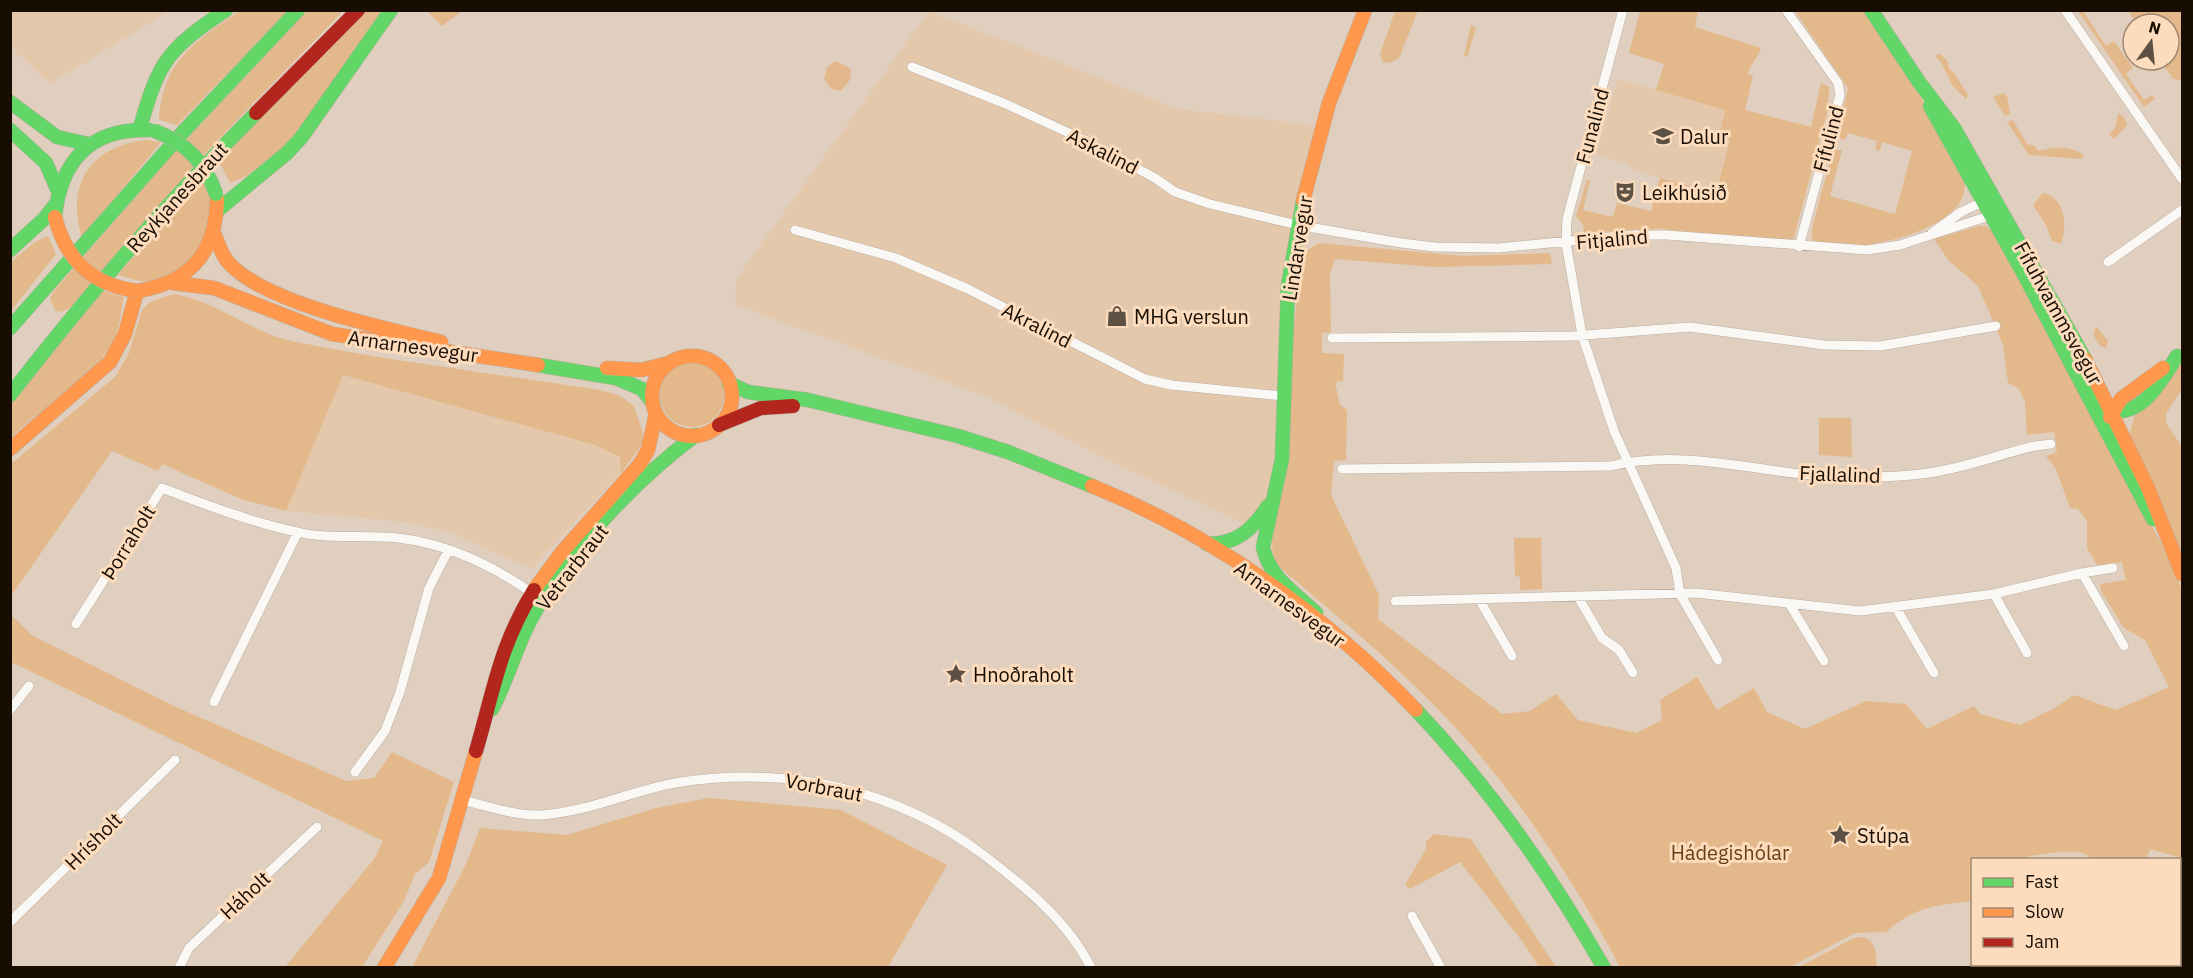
<svg xmlns="http://www.w3.org/2000/svg" width="2193" height="978" viewBox="0 0 2193 978" font-family="'IBM Plex Sans',sans-serif">
  <rect width="100%" height="100%" fill="#e0cfbe"/>
  <path fill="#e4c8ac" d="M 10,11 L 11,10 L 169,11 L 50,84 L 11,47 Z
    M 929,11 L 1178,109 L 1298,123 L 1330,131 L 1309,201 L 1295,276 L 1271,536 L 1118,465 L 985,396 L 735,305 L 736,279 Z
    M 1618,79 L 1725,110 L 1731,140 L 1716,193 L 1634,171 L 1625,163 L 1596,155 Z
    M 343,375 L 595,445 L 620,457 L 621,473 L 531,569 L 449,532 L 405,522 L 286,511 Z"/>
  <path fill="#e3b88b" d="M 426,10 L 462,10 L 462,11 L 442,26 Z
    M 239,11 L 288,11 L 177,125 L 159,120 C 163,60 194,43 239,11 Z
    M 307,11 L 343,11 L 209,149 L 70,308 L 61,312 L 56,311 L 50,299 L 53,292 L 174,153 Z
    M 361,11 L 384,11 L 287,145 L 246,176 L 230,183 L 216,156 Z
    M 1395,11 L 1418,11 L 1399,58 L 1389,63 L 1383,62 L 1380,54 Z
    M 1640,11 L 1698,11 L 1695,27 L 1761,48 C 1758,58 1751,63 1748,74 L 1753,76 L 1745,110 L 1811,127 L 1821,83 L 1829,87 L 1828,109 L 1794,237 L 1788,241 L 1660,229 L 1584,233 L 1583,225 L 1576,216 L 1587,180 L 1590,180 L 1583,210 L 1613,217 L 1617,203 L 1651,211 L 1660,178 L 1716,193 L 1730,140 L 1720,133 L 1725,110 L 1656,90 L 1664,64 L 1629,53 Z
    M 1795,11 L 1863,11 L 1921,97 L 1964,179 C 1974,223 1888,244 1856,246 C 1843,247 1828,244 1815,243 L 1812,238 L 1812,228 L 1833,150 L 1842,150 L 1830,196 L 1895,214 L 1912,151 L 1882,142 L 1880,151 L 1875,149 L 1877,141 L 1848,133 L 1845,140 L 1836,137 L 1848,88 Z
    M 2078,11 L 2083,11 L 2106,46 L 2114,41 L 2133,68 L 2126,74 L 2144,100 L 2152,95 L 2155,99 L 2144,107 Z
    M 2128,11 L 2182,11 L 2182,80 L 2173,79 L 2160,60 L 2169,60 L 2169,24 L 2137,24 Z
    M 1471,25 L 1476,28 L 1467,57 L 1464,56 Z
    M 1940,54 L 1947,60 L 1949,68 L 1955,74 L 1968,95 L 1966,99 L 1952,85 L 1941,62 L 1937,59 L 1936,55 Z
    M 836,61 L 851,69 L 850,80 L 841,91 L 831,89 L 824,79 L 827,67 Z
    M 2004,93 L 2007,96 L 2010,114 L 2005,116 L 1993,97 Z
    M 2118,113 L 2124,117 L 2127,125 L 2114,139 L 2109,134 L 2115,128 Z
    M 2013,120 L 2027,144 L 2035,146 L 2038,151 C 2054,147 2072,145 2084,156 L 2082,159 L 2029,155 L 2007,122 Z
    M 147,140 L 161,142 L 82,238 C 65,185 91,145 147,140 Z
    M 204,175 C 227,215 200,280 150,282 C 140,282 129,278 118,275 Z
    M 2043,193 C 2065,197 2068,226 2061,244 L 2052,241 L 2046,225 L 2033,205 Z
    M 1979,226 L 1986,226 L 1997,236 L 2168,556 L 2182,590 L 2182,858 L 2150,849 L 2146,859 L 2092,859 C 2079,843 2029,858 2010,859 C 1998,861 1985,859 1972,860 L 1972,901 C 1936,905 1914,907 1886,932 L 1855,933 L 1790,967 L 1620,967 C 1578,889 1529,812 1471,745 C 1413,678 1344,622 1277,565 C 1264,537 1279,510 1285,481 C 1291,451 1289,420 1290,390 C 1291,347 1297,304 1301,262 L 1309,249 L 1319,243 L 1463,256 L 1550,253 L 1552,264 L 1435,267 L 1335,259 L 1330,273 L 1331,332 L 1322,333 L 1322,353 L 1344,354 L 1343,381 L 1335,382 L 1340,405 L 1347,410 L 1346,460 L 1334,461 L 1331,495 L 1379,595 L 1378,619 L 1502,714 L 1530,711 L 1556,694 L 1578,720 L 1636,733 L 1662,720 L 1660,700 L 1697,677 L 1717,710 L 1754,688 L 1767,712 L 1805,729 L 1866,701 L 1906,704 L 1927,729 L 1974,706 L 1980,714 L 2020,725 L 2055,708 L 2074,695 L 2116,710 L 2169,687 L 2145,640 L 2124,628 L 2101,591 L 2100,584 L 2126,580 L 2122,562 L 2097,565 L 2087,548 L 2087,521 L 2078,509 L 2070,508 L 2056,469 L 2046,456 L 2057,452 L 2054,432 L 2027,435 L 2025,401 L 2018,388 L 2008,383 L 2003,345 L 1978,286 L 1949,261 L 1934,239 Z
    M 48,236 L 56,254 L 11,311 L 11,262 L 35,242 Z
    M 97,289 L 124,297 C 120,314 120,331 111,346 C 94,375 38,412 11,437 L 11,398 Z
    M 174,294 C 219,302 251,333 296,342 C 396,362 498,374 599,390 L 618,395 L 634,406 C 637,419 644,429 644,442 L 621,473 L 620,457 L 595,445 L 343,375 L 286,511 L 241,499 L 162,464 L 158,471 L 112,451 L 11,596 L 11,464 L 115,377 L 129,353 L 142,310 L 150,302 Z
    M 2096,326 L 2108,341 L 2106,348 L 2099,345 L 2093,334 Z
    M 2182,360 L 2182,389 L 2166,414 L 2166,423 L 2182,447 L 2182,558 L 2129,437 L 2134,417 Z
    M660 395a32 32 0 1 1 64 0a32 32 0 1 1-64 0Z
    M 1819,418 L 1851,418 L 1852,457 L 1819,455 Z
    M 1514,538 L 1541,538 L 1542,589 L 1520,590 L 1520,577 L 1515,576 Z
    M 11,615 L 33,636 L 176,707 L 346,781 L 374,778 L 392,752 L 454,782 L 429,862 L 415,874 L 404,901 L 362,967 L 285,967 L 374,859 L 383,841 L 11,662 Z
    M 709,798 L 841,810 L 947,865 L 888,967 L 412,967 L 466,864 L 480,828 L 567,835 L 656,808 Z
    M 1434,834 L 1471,839 L 1556,967 L 1539,967 L 1522,941 L 1460,862 L 1410,889 L 1405,885 L 1426,849 L 1426,842 Z
    M 1864,937 C 1877,942 1876,955 1877,967 L 1799,967 L 1854,938 Z"/>
  <g fill="none" stroke-linecap="round" stroke-linejoin="round">
    <defs>
      <path id="street" d="M 1623,10 L 1567,219 L 1566,243 L 1582,335 L 1614,431 L 1676,568 L 1680,594 L 1718,660
        M 1786,10 L 1838,83 L 1840,95 L 1799,247
        M 2065,10 L 2182,179
        M 912,67 L 1006,104 L 1082,139 L 1155,178 L 1175,192 L 1210,204 L 1297,225 L 1401,243 L 1435,247 L 1498,248 L 1631,235 L 1667,235 L 1867,250 L 1900,245 L 1995,214
        M 795,230 L 896,258 L 968,289 L 1145,379 L 1171,385 L 1283,396
        M 1932,233 L 1961,212 L 1987,200
        M 2108,262 L 2182,210
        M 1332,338 L 1573,336 L 1690,327 L 1824,345 L 1880,346 L 1996,326
        M 1342,469 L 1611,466 C 1685,448 1759,473 1833,477 C 1864,478 1898,477 1929,473 C 1964,468 2001,454 2035,446 L 2051,444
        M 2082,573 L 2124,646
        M 1994,594 L 2027,653
        M 1578,597 L 1602,638 L 1619,650 L 1633,673
        M 1479,599 L 1512,656
        M 1395,601 L 1696,593 L 1860,611 L 1994,594 L 2082,573 L 2113,568
        M 1790,605 L 1824,661
        M 1895,606 L 1934,673
        M 76,624 L 162,488 C 206,505 251,522 297,532 C 330,540 365,534 398,538 C 448,544 496,567 536,596
        M 214,702 L 298,532
        M 10,710 L 29,686
        M 355,772 L 385,731 L 400,692 L 429,588 L 448,551
        M 462,800 C 488,806 515,816 542,815 C 588,812 631,791 675,783 C 787,765 895,788 985,856 C 1024,886 1069,922 1091,968
        M 1412,916 L 1441,968
        M 10,922 L 175,760
        M 179,968 L 189,948 L 317,827"/>
      <path id="fast" d="M 1871,10 L 1919,82 L 1954,128 L 2085,359
        M 10,102 L 57,137 L 88,144
        M 1930,106 L 2021,269 L 2153,519
        M 140,128 C 159,60 168,49 226,10
        M 10,130 L 46,163 L 57,189
        M 1303,201 L 1288,286 L 1282,459 L 1263,547 C 1269,577 1295,593 1316,613
        M 218,210 L 287,153 L 301,138 L 391,10
        M 55,216 C 61,160 91,128 149,130
        M 10,250 L 44,219 L 55,205
        M 10,328 L 183,132 L 298,10
        M 538,365 L 616,378 L 642,389 L 653,403
        M 729,383 L 748,392 L 808,400 L 958,436 L 1008,452 L 1092,486
        M 10,395 C 87,296 167,202 256,113
        M 2107,410 C 2142,419 2161,381 2177,356
        M 1207,544 C 1237,544 1252,530 1268,506
        M 492,709 C 507,681 515,650 530,621 C 567,552 633,482 696,435
        M 1416,710 C 1490,788 1551,875 1604,968"/>
      <path id="slow" d="M 1303,201 L 1329,103 L 1365,10
        M 214,233 C 218,242 221,254 228,262 C 263,303 388,329 441,342
        M 173,283 L 214,288 L 332,334 L 538,365
        M 137,291 C 190,283 216,253 217,199
        M652 396a40 40 0 1 1 80 0a40 40 0 1 1-80 0Z
        M 2085,359 L 2148,488 L 2182,574
        M 607,368 L 641,370 L 669,363
        M 2110,417 L 2121,399 L 2163,368
        M 10,449 L 110,362 L 125,334 L 137,291
        M 1092,486 C 1213,535 1326,615 1416,710
        M 534,590 L 562,552 L 640,464 L 648,450 L 656,413
        M 384,968 L 439,878 L 476,751"/>
      <path id="jam" d="M 256,113 L 358,10
        M 719,425 L 761,408 L 793,406
        M 476,751 C 494,690 499,647 534,590"/>
    </defs>
    <use href="#street" stroke="#bbada0" stroke-width="10"/>
    <use href="#fast" stroke="#bbada0" stroke-width="15"/>
    <use href="#slow" stroke="#bbada0" stroke-width="15"/>
    <use href="#jam" stroke="#bbada0" stroke-width="15"/>
    <use href="#street" stroke="#faf8f5" stroke-width="9"/>
    <use href="#fast" stroke="#63d668" stroke-width="14"/>
    <use href="#slow" stroke="#ff974d" stroke-width="14"/>
    <use href="#jam" stroke="#b3261e" stroke-width="14"/>
    <defs>
      <path id="fast-bridge" d="M 155,131 C 186,143 205,162 216,194"/>
      <path id="slow-bridge" d="M 55,217 C 66,261 93,285 137,291"/>
    </defs>
    <use href="#fast-bridge" stroke="#bbada0" stroke-width="15" stroke-linecap="butt"/>
    <use href="#slow-bridge" stroke="#bbada0" stroke-width="15" stroke-linecap="butt"/>
    <use href="#fast-bridge" stroke="#63d668" stroke-width="14"/>
    <use href="#slow-bridge" stroke="#ff974d" stroke-width="14"/>
  </g>
  <defs>
    <symbol id="school-bare" viewBox="-9 -9 18 18"><path d="M0-5L7-2L0 1L-7-2ZM-4 1L0 2.5L4 1V4Q0 6-4 4Z" fill="#5d5144" stroke="#fcdcbc" stroke-width="2.5" paint-order="stroke"/></symbol>
    <symbol id="theatre-bare" viewBox="-9 -9 18 18"><path d="M-5-5.5Q0-4 5-5.5V0Q5 5 0 6Q-5 5-5 0ZM-3.3-2.5H-1v1.5H-3.3ZM1-2.5H3.3v1.5H1ZM-2.8 1Q0 5.5 2.8 1Z" fill="#5d5144" stroke="#fcdcbc" stroke-width="2.5" paint-order="stroke"/></symbol>
    <symbol id="shop-bare" viewBox="-9 -9 18 18"><path d="M-5-2.5h2.3a2.7 3.5 0 0 1 5.4 0H5L5.5 6h-11ZM-1.5-2.5h3a1.5 2.3 0 0 0-3 0Z" fill="#5d5144" stroke="#fcdcbc" stroke-width="2.5" paint-order="stroke"/></symbol>
    <symbol id="sight-bare" viewBox="-9 -9 18 18"><path d="M0-6L1.8-2.2L6-1.7L2.9 1.2L3.7 5.4L0 3.3L-3.7 5.4L-2.9 1.2L-6-1.7L-1.8-2.2Z" fill="#5d5144" stroke="#fcdcbc" stroke-width="2.5" paint-order="stroke"/></symbol>
  </defs>
  <g fill-rule="evenodd">
    <use href="#school-bare" x="1648" y="121" width="30" height="30"/>
    <use href="#theatre-bare" x="1610" y="177" width="30" height="30"/>
    <use href="#shop-bare" x="1102" y="301" width="30" height="30"/>
    <use href="#sight-bare" x="941" y="659" width="30" height="30"/>
    <use href="#sight-bare" x="1825" y="820" width="30" height="30"/>
  </g>
  <g text-anchor="middle" dominant-baseline="central" stroke-width="6" stroke-linejoin="round" paint-order="stroke">
    <g font-size="20" fill="#170d03" stroke="#fcdcbc">
      <text transform="translate(1592 126) rotate(-75)">Funalind</text>
      <text transform="translate(1828 139) rotate(-75)">Fífulind</text>
      <text transform="translate(1103 151) rotate(27)">Askalind</text>
      <text transform="translate(177 197) rotate(-48)">Reykjanesbraut</text>
      <text transform="translate(1612 239) rotate(-5)">Fitjalind</text>
      <text transform="translate(1297 248) rotate(-81)">Lindarvegur</text>
      <text transform="translate(2059 313) rotate(61)">Fífuhvammsvegur</text>
      <text transform="translate(1037 325) rotate(27)">Akralind</text>
      <text transform="translate(413 346) rotate(8)">Arnarnesvegur</text>
      <text transform="translate(1840 474) rotate(2)">Fjallalind</text>
      <text transform="translate(128 542) rotate(-58)">Þorraholt</text>
      <text transform="translate(572 567) rotate(-52)">Vetrarbraut</text>
      <text transform="translate(1290 604) rotate(36)">Arnarnesvegur</text>
      <text transform="translate(824 787) rotate(11)">Vorbraut</text>
      <text transform="translate(93 841) rotate(-45)">Hrísholt</text>
      <text transform="translate(245 895) rotate(-43)">Háholt</text>
    </g>
    <g font-size="20" fill="#170d03" stroke="#fcdcbc" text-anchor="start">
      <text x="1680" y="136">Dalur</text>
      <text x="1642" y="192">Leikhúsið</text>
      <text x="1134" y="316">MHG verslun</text>
      <text x="973" y="674">Hnoðraholt</text>
      <text x="1857" y="835">Stúpa</text>
    </g>
    <g font-size="20" fill="#674216" stroke="#fcdcbc">
      <text x="1730" y="852">Hádegishólar</text>
    </g>
  </g>
  <rect width="2193" height="978" fill="none" stroke="#170d03" stroke-width="24"/>
  <rect x="1971" y="858" width="210" height="108" fill="#fcdcbc" stroke="#a08972" stroke-width="1.5"/>
  <rect x="1983" y="878" width="30" height="9" fill="#63d668" stroke="#a08972" stroke-width="1.5"/>
  <text x="2025" y="888" font-size="18" fill="#170d03">Fast</text>
  <rect x="1983" y="908" width="30" height="9" fill="#ff974d" stroke="#a08972" stroke-width="1.5"/>
  <text x="2025" y="918" font-size="18" fill="#170d03">Slow</text>
  <rect x="1983" y="938" width="30" height="9" fill="#b3261e" stroke="#a08972" stroke-width="1.5"/>
  <text x="2025" y="948" font-size="18" fill="#170d03">Jam</text>
  <g transform="translate(2151 42) rotate(15)"><circle r="28" fill="#fcdcbc" stroke="#a08972" stroke-width="1.5"/>
  <path d="M0-4.5L10 22L0 15L-10 22Z" fill="#5d5144"/>
  <text y="-9" font-size="16" font-weight="bold" text-anchor="middle" fill="#170d03">N</text>
  </g>
</svg>
